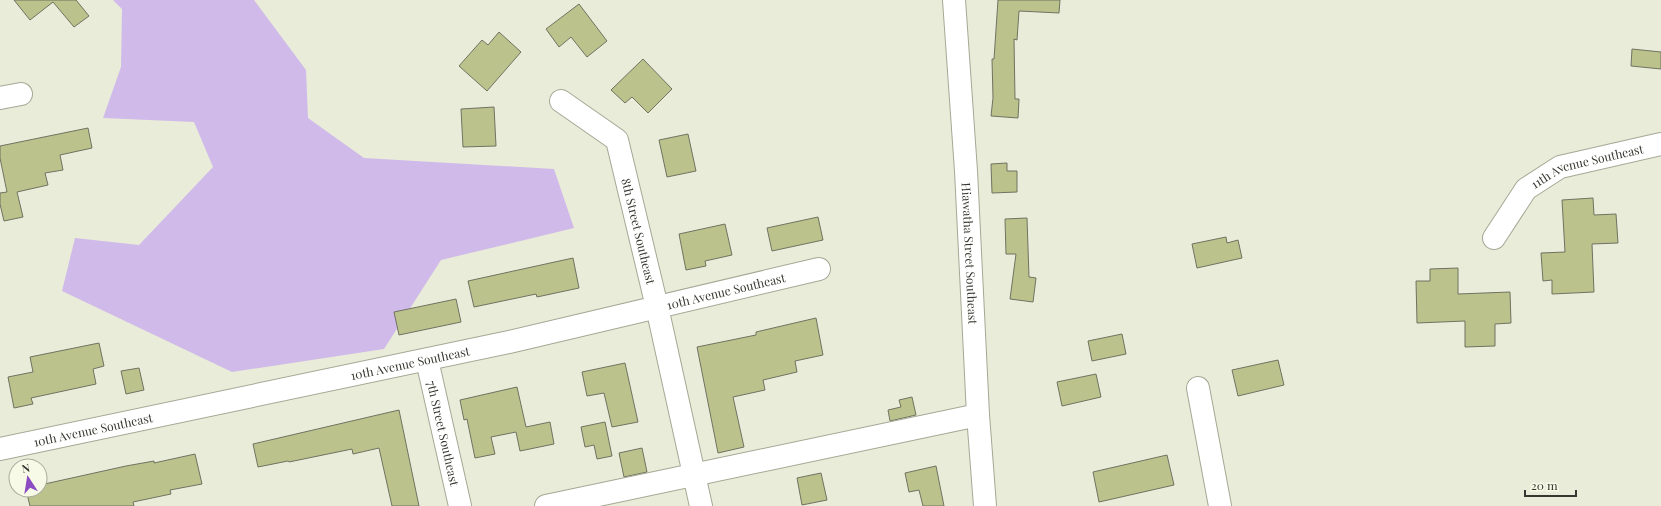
<svg xmlns="http://www.w3.org/2000/svg" width="1661" height="506" viewBox="0 0 1661 506" font-family="'Playfair Display',serif">
  <rect width="100%" height="100%" fill="#e9ecd9"/>
  <path fill="#d0bae9" d="M 113,0 L 254,0 L 306,70 L 308,118 L 364,158 L 554,169 L 574,228 L 441,260 L 384,349 L 232,372 L 62,291 L 75,238 L 139,245 L 213,167 L 194,122 L 103,118 L 121,67 L 122,9 Z"/>
  <path fill="#bbc28c" stroke="#707361" d="M 14,0 L 76,0 L 89,16 L 74,27 L 53,2 L 30,20 Z
    M 998,0 L 1060,0 L 1059,13 L 1019,11 L 1017,40 L 1014,39 L 1015,99 L 1019,99 L 1018,118 L 991,116 L 993,98 L 992,59 L 994,59 Z
    M 579,4 L 607,41 L 587,57 L 571,37 L 559,47 L 546,29 Z
    M 499,32 L 521,52 L 487,91 L 459,66 L 482,40 L 488,45 Z
    M 1632,49 L 1661,52 L 1661,69 L 1631,66 Z
    M 643,59 L 672,89 L 648,113 L 632,97 L 625,103 L 611,90 Z
    M 494,107 L 496,146 L 463,147 L 461,109 Z
    M 88,128 L 92,148 L 60,155 L 63,170 L 45,173 L 48,185 L 17,192 L 23,217 L 4,221 L 0,204 L 0,193 L 7,192 L 0,158 L 0,146 Z
    M 688,134 L 696,171 L 667,177 L 659,140 Z
    M 1007,163 L 1007,171 L 1017,171 L 1017,192 L 992,193 L 991,164 Z
    M 1593,198 L 1594,215 L 1616,214 L 1618,243 L 1592,244 L 1594,292 L 1552,294 L 1552,280 L 1543,281 L 1541,253 L 1565,252 L 1562,200 Z
    M 818,217 L 823,240 L 772,251 L 767,228 Z
    M 1027,218 L 1029,277 L 1036,278 L 1033,302 L 1010,299 L 1016,254 L 1006,254 L 1005,219 Z
    M 725,224 L 732,255 L 705,261 L 706,266 L 686,270 L 679,234 Z
    M 1226,237 L 1227,243 L 1238,240 L 1242,258 L 1197,268 L 1192,244 Z
    M 573,258 L 579,288 L 537,297 L 536,294 L 474,307 L 468,281 Z
    M 1458,268 L 1458,294 L 1510,292 L 1511,323 L 1495,324 L 1495,346 L 1465,347 L 1465,321 L 1417,323 L 1416,281 L 1430,281 L 1430,269 Z
    M 456,299 L 461,322 L 399,335 L 394,312 Z
    M 816,318 L 823,355 L 795,361 L 797,372 L 763,380 L 765,390 L 733,397 L 744,447 L 718,453 L 697,347 L 756,335 L 756,332 Z
    M 1122,334 L 1126,354 L 1092,361 L 1088,341 Z
    M 99,343 L 104,366 L 93,369 L 96,384 L 31,398 L 33,404 L 14,408 L 8,377 L 33,372 L 30,357 Z
    M 1278,360 L 1284,385 L 1238,396 L 1232,370 Z
    M 625,363 L 638,422 L 612,427 L 604,393 L 587,396 L 582,372 Z
    M 139,368 L 144,390 L 126,394 L 121,371 Z
    M 1096,374 L 1101,397 L 1062,406 L 1057,382 Z
    M 517,387 L 526,427 L 550,422 L 554,444 L 520,451 L 516,432 L 491,437 L 495,454 L 475,458 L 467,419 L 464,420 L 460,400 Z
    M 912,397 L 916,415 L 890,421 L 888,410 L 901,407 L 899,400 Z
    M 399,410 L 419,506 L 392,506 L 379,448 L 353,454 L 352,449 L 289,462 L 288,461 L 258,467 L 253,444 Z
    M 605,422 L 612,456 L 597,459 L 594,445 L 585,447 L 581,427 Z
    M 642,448 L 647,472 L 624,477 L 619,453 Z
    M 195,454 L 202,484 L 170,490 L 171,494 L 133,502 L 134,506 L 30,506 L 26,490 L 40,490 L 40,485 L 126,466 L 154,461 L 154,463 Z
    M 1167,455 L 1174,485 L 1099,502 L 1093,472 Z
    M 936,466 L 944,506 L 923,506 L 919,490 L 909,492 L 905,473 Z
    M 821,473 L 827,500 L 802,505 L 797,478 Z"/>
  <g fill="none" stroke-linecap="round" stroke-linejoin="round">
    <defs>
      <g id="minor">
        <path id="s1" d="M 954,0 L 966,171 L 978,415 L 985,506"/>
        <path d="M 0,98 L 21,94"/>
        <path id="s2" d="M 561,101 L 617,140 L 657,307 L 701,506"/>
        <path id="s3" d="M 1494,238 L 1526,189 L 1560,167 L 1661,144"/>
        <path id="s4" d="M 427,360 L 460,506"/>
        <path d="M 1198,388 L 1220,506"/>
        <path id="s5" d="M 0,449 L 509,342 L 819,269"/>
        <path d="M 546,506 L 978,415"/>
      </g>
    </defs>
    <use href="#minor" stroke="#a5a895" stroke-width="24"/>
    <use href="#minor" stroke="#fff" stroke-width="22"/>
  </g>
  <g text-anchor="middle" dominant-baseline="central" stroke-width="3" stroke-linejoin="round" paint-order="stroke">
    <g font-size="12" fill="#363730" stroke="#f7fae6">
      <text stroke="none"><textPath href="#s3" startOffset="125">11th Avenue Southeast</textPath></text>
      <text stroke="none"><textPath href="#s2" startOffset="162">8th Street Southeast</textPath></text>
      <text stroke="none"><textPath href="#s1" startOffset="254">Hiawatha Street Southeast</textPath></text>
      <text stroke="none"><textPath href="#s5" startOffset="743">10th Avenue Southeast</textPath></text>
      <text stroke="none"><textPath href="#s5" startOffset="419">10th Avenue Southeast</textPath></text>
      <text stroke="none"><textPath href="#s5" startOffset="95">10th Avenue Southeast</textPath></text>
      <text stroke="none"><textPath href="#s4" startOffset="75">7th Street Southeast</textPath></text>
    </g>
  </g>
  <g transform="translate(28 478) rotate(348)"><circle r="19" fill="#f7fae6" stroke="#aaac9d"/>
  <path d="M0-3L7 15L0 10L-7 15Z" fill="#8c4dc2"/>
  <text y="-6" font-size="11" font-weight="bold" text-anchor="middle" fill="#363730">N</text>
  </g>
  <path d="M1525 490v6h51v-6" fill="none" stroke="#363730" stroke-width="2"/>
  <text x="1531" y="490" font-size="12" fill="#363730" stroke="#f7fae6" stroke-width="3" paint-order="stroke">20 m</text>
</svg>
